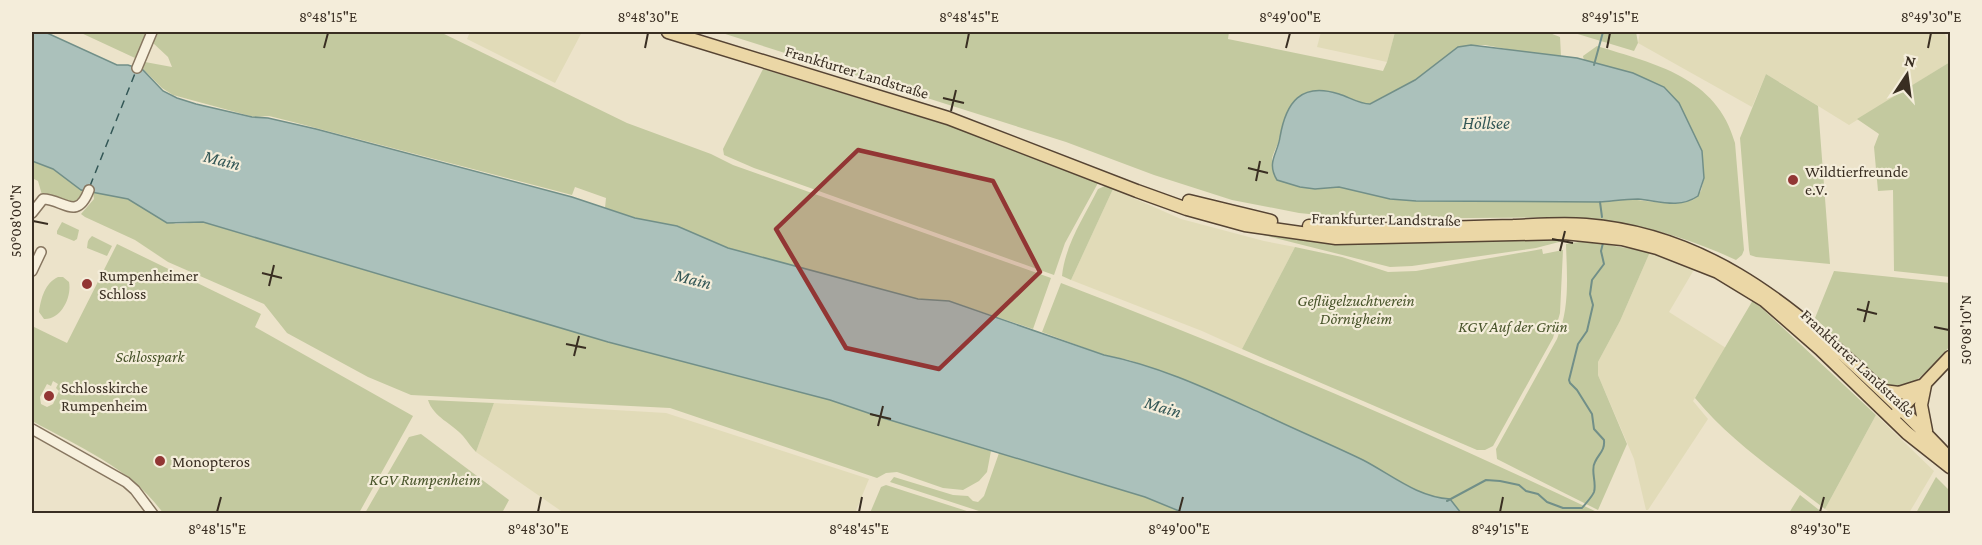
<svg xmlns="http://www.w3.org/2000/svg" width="1982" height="545" viewBox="0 0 1982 545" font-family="'Crimson Pro',serif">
  <rect width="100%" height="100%" fill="#ece3ca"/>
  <path fill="#e1dbb8" d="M 470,32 L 582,32 L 555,83 L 467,39 Z
    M 1321,32 L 1395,32 L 1387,62 L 1317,47 Z
    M 1640,32 L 1944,32 L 1950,45 L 1950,62 L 1849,125 L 1766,74 L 1752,107 L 1638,43 Z
    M 1113,189 L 1181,219 L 1264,241 L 1295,247 L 1242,349 L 1202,331 L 1071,280 Z
    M 1650,252 L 1695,268 L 1669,312 L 1726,348 L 1693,401 L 1708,419 L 1648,510 L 1646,510 L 1634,459 L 1598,375 L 1598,362 L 1620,321 Z
    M 494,403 L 666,413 L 869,479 L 855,513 L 564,513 L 476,452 Z
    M 1876,415 L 1934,471 L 1909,513 L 1831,513 L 1825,509 Z"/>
  <path fill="#c3c99f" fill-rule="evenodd" d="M 79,32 L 148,32 L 135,58 Z
    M 156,32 L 440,32 L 627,123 L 711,154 L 733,165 L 1051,278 L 1033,329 L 949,301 L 918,299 L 728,248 L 677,226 L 635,218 L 605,208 L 606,198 L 575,187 L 572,195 L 293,122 L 269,116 L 254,117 L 173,95 L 162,88 L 143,69 L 145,62 L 172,67 L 168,57 L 152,42 Z
    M 719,32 L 1229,32 L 1228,39 L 1383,71 L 1387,62 L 1395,32 L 1547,32 L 1560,37 L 1561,56 L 1540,55 L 1485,45 L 1471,45 L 1458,47 L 1415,80 L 1369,104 C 1359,104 1349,97 1339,94 C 1303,83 1286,101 1281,134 C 1279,144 1272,154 1272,160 L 1315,189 L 1339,187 L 1390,199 L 1600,202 L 1628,199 L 1673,204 L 1693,200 L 1701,191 L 1704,178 L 1702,151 L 1664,87 L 1633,73 L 1584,61 L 1583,56 L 1597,46 C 1655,64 1717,77 1735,143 L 1744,250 L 1742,255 L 1736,260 C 1682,235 1628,220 1568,217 L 1358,219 L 1299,213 L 1232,200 L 1154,175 L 1066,142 Z
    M 1571,32 L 1636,32 L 1638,43 L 1634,51 Z
    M 1950,62 L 1950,277 L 1894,271 L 1893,190 L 1878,191 L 1874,147 L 1879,134 L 1857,119 Z
    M 763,69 L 963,130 L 1098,183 L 1065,243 L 1054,275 L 754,168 L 724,155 L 723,149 Z
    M 1766,74 L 1818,106 L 1830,264 L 1756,257 L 1750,255 L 1749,250 L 1740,138 Z
    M 32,161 L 53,169 L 84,191 L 77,201 C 65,203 55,193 42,195 L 38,181 L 32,178 Z
    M 1105,186 L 1113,189 L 1071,280 L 1062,276 C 1065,245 1084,217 1098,189 Z
    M 1114,187 L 1245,227 L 1558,236 L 1560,240 L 1559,242 L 1536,248 L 1412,266 L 1390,267 L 1184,215 Z
    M 93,192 L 128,199 L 161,219 L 176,224 L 203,222 L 608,342 L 830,400 L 991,451 L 987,472 L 979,481 L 963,490 L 943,488 L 897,472 L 886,473 L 877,478 L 670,408 L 411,395 L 368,377 L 287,333 L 264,304 L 168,262 L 135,240 L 85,217 L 81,214 L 94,199 Z
    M 62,222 L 79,230 L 77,239 L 74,241 L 57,234 L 57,231 Z
    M 92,236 L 112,246 L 107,256 L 87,248 C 88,241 87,241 92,236 Z
    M 1585,241 L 1650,252 L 1620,321 L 1598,362 L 1598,375 L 1627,444 L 1598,510 L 1497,459 L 1496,449 L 1557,339 C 1570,308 1567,277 1566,244 Z
    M 117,244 L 261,314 L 255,327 L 413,416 L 359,513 L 163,513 C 131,468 79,447 32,421 L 32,326 L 67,343 ZM 53,381 L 58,384 L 56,388 L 59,391 L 53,404 L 47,407 L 41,404 L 40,397 L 47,384 L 51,386 Z
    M 1295,247 L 1342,257 L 1388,272 L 1416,271 L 1542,249 L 1543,254 L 1563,250 L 1560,313 L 1553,338 L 1493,446 L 1485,450 L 1477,450 L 1242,349 Z
    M 1834,271 L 1950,283 L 1950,346 C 1939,358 1912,391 1895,390 C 1892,390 1889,387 1886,386 L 1815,318 Z
    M 58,277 L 63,277 L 69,282 C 72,297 61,320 44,319 L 39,312 C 41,298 45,283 58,277 Z
    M 1061,283 C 1243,353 1423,429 1599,513 L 1461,513 L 1450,499 L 1423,495 L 1364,461 L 1193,383 L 1129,360 L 1104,355 L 1042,332 Z
    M 1753,300 L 1876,415 L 1825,509 C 1780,474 1731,442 1695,398 Z
    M 428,400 L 494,403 L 476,452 C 471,447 468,442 463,436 C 453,424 433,417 428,400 Z
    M 421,434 L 509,500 L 502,513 L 365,513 L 409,437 Z
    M 999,453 L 1043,465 L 1145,497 L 1184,513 L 985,513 L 890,482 L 894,477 L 953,495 L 968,496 L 973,501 L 978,502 L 984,496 Z
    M 1936,477 L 1950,491 L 1950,513 L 1916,513 Z
    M 886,485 L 973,513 L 870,513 L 881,487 Z
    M 1800,495 L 1823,513 L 1789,513 Z"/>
  <path fill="#abc1bb" stroke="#718f88" stroke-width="1.5" d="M 32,32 L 45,32 L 117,65 L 128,65 L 143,70 L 163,91 L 177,98 L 196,104 L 252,117 L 268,118 L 316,129 L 572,197 L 635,218 L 677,226 L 728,248 L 918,299 L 949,301 L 1104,355 C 1160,366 1212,391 1263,414 C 1296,430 1330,444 1363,460 C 1392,475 1417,497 1450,499 L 1461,513 L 1184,513 L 1145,497 L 880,417 L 830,400 L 608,342 L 203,222 L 167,223 L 128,199 L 81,190 L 53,169 L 32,161 Z
    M 1471,45 L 1577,58 L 1633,73 L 1664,87 L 1679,103 L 1702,151 L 1704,178 L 1698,196 C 1679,209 1659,201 1638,199 C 1625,199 1613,201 1600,202 L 1416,201 L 1390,199 L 1339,187 L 1315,189 L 1300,187 L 1277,180 C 1266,162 1278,153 1280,137 C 1286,102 1301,82 1339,94 C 1349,97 1359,104 1370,104 L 1415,80 L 1458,47 Z"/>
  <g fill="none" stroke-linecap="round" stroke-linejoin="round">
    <path stroke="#718f88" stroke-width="2" d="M 1594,65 L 1603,32
      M 1600,202 L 1602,217
      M 1447,501 L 1486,480 L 1500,481 L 1519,485 L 1526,491 L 1538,494 L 1547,502 L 1563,508 L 1582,508 C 1586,503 1592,497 1594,492 C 1597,482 1590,470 1595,462 C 1599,453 1605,451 1604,440 L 1594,429 L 1592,414 L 1577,390 L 1570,383 L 1569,380 L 1578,344 L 1587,331 L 1593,305 L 1590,294 L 1592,280 L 1604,264 L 1601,251 L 1603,243"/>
    <path stroke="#335756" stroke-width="1.5" stroke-dasharray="8 6" stroke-linecap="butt" d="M 90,186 L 136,71"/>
    <defs>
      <path id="minor" d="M 137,68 L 152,32
        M 32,213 L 43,199 C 63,199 77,222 89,190
        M 32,271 L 41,252
        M 32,429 L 126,482 L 135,490 L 153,514"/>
      <path id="major" d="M 668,32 L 948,118 L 1137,191 L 1187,209 L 1245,225 L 1336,238 L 1564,233 L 1622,239 L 1657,248 L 1718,272 L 1764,300 L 1820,349 L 1907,433 L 1950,467
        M 1189,201 L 1271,221
        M 1309,226 C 1377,233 1446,227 1513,226 C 1538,225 1562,223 1586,225 C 1700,234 1784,298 1864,374 C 1893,401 1921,428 1948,457
        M 1925,385 L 1921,405 L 1926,431
        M 1883,391 L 1899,393 L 1921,386
        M 1897,413 L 1950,357"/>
    </defs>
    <use href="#minor" stroke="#877660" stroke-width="12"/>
    <use href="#major" stroke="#564433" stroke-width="15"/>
    <use href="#minor" stroke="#f7f0dd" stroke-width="9"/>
    <use href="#major" stroke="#ebd7a6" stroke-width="12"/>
  </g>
  <path fill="#923634" fill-opacity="0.2" stroke="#923634" stroke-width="4.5" stroke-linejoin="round" d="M 858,150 L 993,181 L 1040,272 L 939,369 L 846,348 L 776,229 Z"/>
  <path fill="none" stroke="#392e22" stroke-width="2" d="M 324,48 L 328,33M 645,48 L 648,33M 966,48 L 969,33M 1286,48 L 1290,33M 1607,48 L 1610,33M 1928,48 L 1931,33M 943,98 L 964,103M 951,111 L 956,90M 1248,168 L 1268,173M 1256,181 L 1260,161M 33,221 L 48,224M 1552,239 L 1573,243M 1560,251 L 1565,231M 262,273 L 282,278M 269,286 L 274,265M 1857,309 L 1877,314M 1864,322 L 1869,301M 1934,327 L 1949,330M 566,344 L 586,348M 574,356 L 579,336M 870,414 L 891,419M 878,426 L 883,406M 217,512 L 221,497M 538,512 L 541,497M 859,512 L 862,497M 1179,512 L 1183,497M 1500,512 L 1503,497M 1820,512 L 1824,497"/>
  <g fill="#923634" stroke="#f4edda" stroke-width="2">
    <circle cx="1793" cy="180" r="6"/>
    <circle cx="87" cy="284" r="6"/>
    <circle cx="49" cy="396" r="6"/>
    <circle cx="160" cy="461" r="6"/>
  </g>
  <g text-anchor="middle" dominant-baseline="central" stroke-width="4.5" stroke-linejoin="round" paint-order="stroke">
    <g font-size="16" fill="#392e22" stroke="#f4edda">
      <text transform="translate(857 72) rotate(17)">Frankfurter Landstraße</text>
      <text transform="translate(1386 219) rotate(1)">Frankfurter Landstraße</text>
      <text transform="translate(1858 363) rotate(43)">Frankfurter Landstraße</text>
    </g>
    <g font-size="16" fill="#392e22" stroke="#f4edda" text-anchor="start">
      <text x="1805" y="171">Wildtierfreunde<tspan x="1805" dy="18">e.V.</tspan></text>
      <text x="99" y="275">Rumpenheimer<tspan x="99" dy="18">Schloss</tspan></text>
      <text x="61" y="387">Schlosskirche<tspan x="61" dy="18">Rumpenheim</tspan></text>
      <text x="172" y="461">Monopteros</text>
    </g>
    <g font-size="16" font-style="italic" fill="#48542a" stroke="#f4edda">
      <text x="1356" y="300">Geflügelzuchtverein<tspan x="1356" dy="18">Dörnigheim</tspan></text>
      <text x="1513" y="326">KGV Auf der Grün</text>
      <text x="150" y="356">Schlosspark</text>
      <text x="425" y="479">KGV Rumpenheim</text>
    </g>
    <g font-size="18" font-style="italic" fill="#335756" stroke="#f4edda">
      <text x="1486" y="123">Höllsee</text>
      <text transform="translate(222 160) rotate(14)">Main</text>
      <text transform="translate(693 279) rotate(14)">Main</text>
      <text transform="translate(1163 407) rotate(17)">Main</text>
    </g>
  </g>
  <rect width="1982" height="545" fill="none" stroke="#f4edda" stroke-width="66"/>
  <g transform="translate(1907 75) rotate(13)" stroke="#f4edda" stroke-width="4.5" paint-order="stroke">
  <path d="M0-4.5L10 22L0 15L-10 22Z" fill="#392e22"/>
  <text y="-9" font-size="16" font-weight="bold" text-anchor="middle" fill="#392e22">N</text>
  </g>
  <rect x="33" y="33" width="1916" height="479" fill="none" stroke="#392e22" stroke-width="2"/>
  <g font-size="15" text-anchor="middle" fill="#392e22">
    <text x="328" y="22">8°48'15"E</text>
    <text x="648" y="22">8°48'30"E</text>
    <text x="969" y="22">8°48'45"E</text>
    <text x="1290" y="22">8°49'00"E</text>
    <text x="1610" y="22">8°49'15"E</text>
    <text x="1931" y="22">8°49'30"E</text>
    <text transform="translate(16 221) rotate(-90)" y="5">50°08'00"N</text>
    <text transform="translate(1966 330) rotate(-90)" y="5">50°08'10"N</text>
    <text x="217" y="534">8°48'15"E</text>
    <text x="538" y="534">8°48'30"E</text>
    <text x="859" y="534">8°48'45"E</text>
    <text x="1179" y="534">8°49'00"E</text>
    <text x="1500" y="534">8°49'15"E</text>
    <text x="1820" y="534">8°49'30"E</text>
  </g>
</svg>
